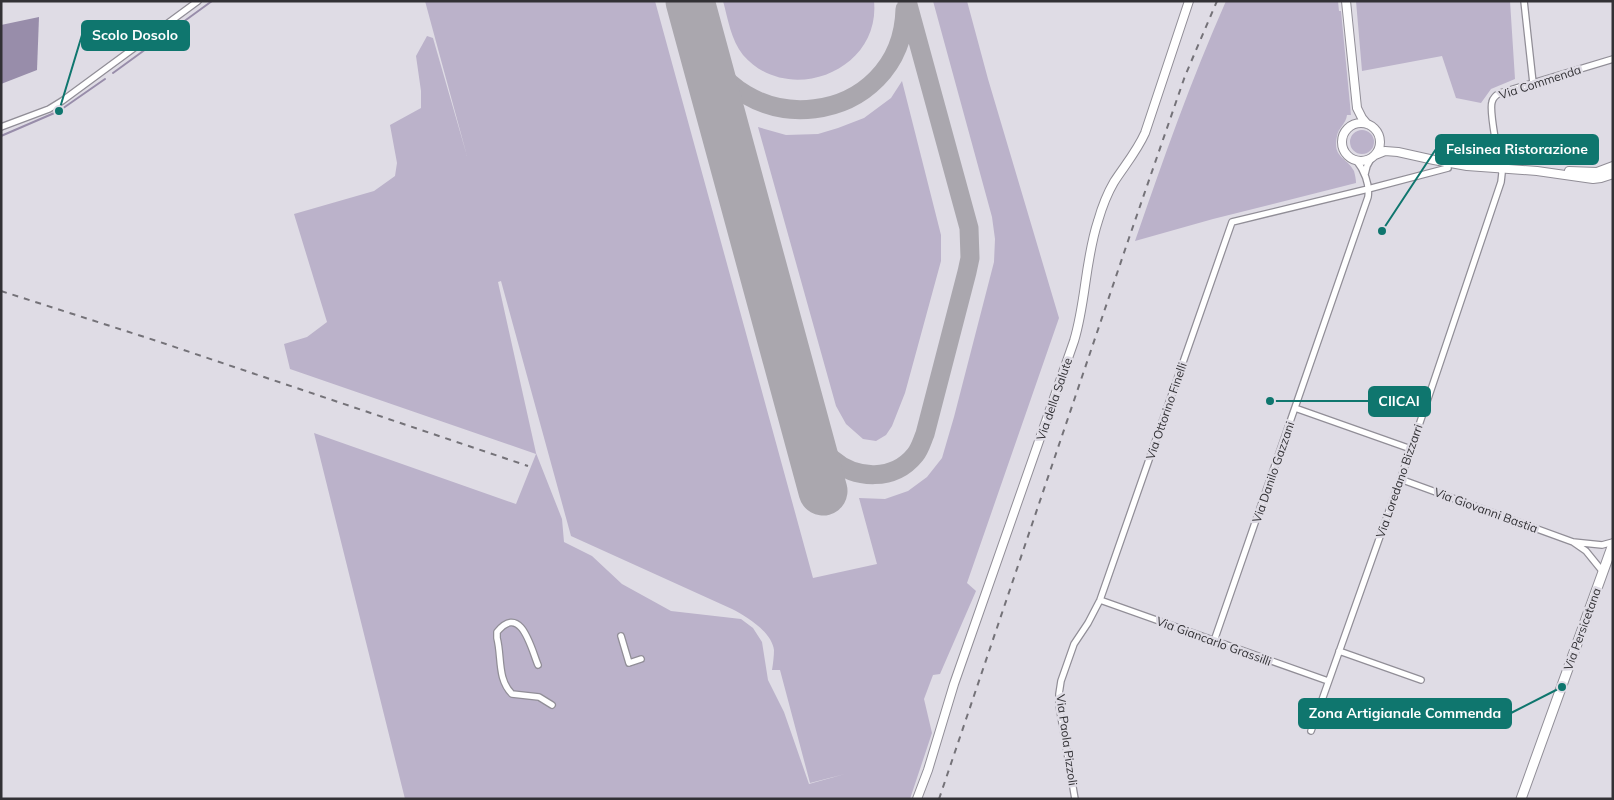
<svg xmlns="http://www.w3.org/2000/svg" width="1614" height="800" viewBox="0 0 1614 800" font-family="Mulish,sans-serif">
  <rect width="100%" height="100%" fill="#dfdce5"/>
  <path fill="#bbb2ca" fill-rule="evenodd" d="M 425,1 L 655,1 L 813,578 L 877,564 L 859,498 L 885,499 L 908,491 L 927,477 L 942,458 L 954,417 L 994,262 L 995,239 L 992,217 L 933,1 L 967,1 L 988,79 L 1059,318 L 967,583 L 976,591 L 940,674 L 933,675 L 924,699 L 932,733 L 910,799 L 405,799 L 314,433 L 516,504 L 536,454 L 290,369 L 284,344 L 307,337 L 327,322 L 294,214 L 374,191 L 395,176 L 397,163 L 390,125 L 421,108 L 421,91 L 416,56 L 427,36 L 433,38 L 467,156 ZM 501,281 L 571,536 L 732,609 C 746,616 772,632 774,650 C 774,656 773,664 772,670 L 780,670 L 810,783 L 845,774 L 809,784 L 784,712 L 768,680 L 762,642 L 753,628 L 741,619 L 671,611 L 622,584 L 592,556 L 564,542 L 562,519 L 536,453 L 498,282 Z
    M 723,1 L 874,1 C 881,71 788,107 743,55 C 731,40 728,19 723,1 Z
    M 1226,1 L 1338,1 L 1339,11 L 1341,11 L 1351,115 L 1347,115 C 1346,124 1338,128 1337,136 C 1332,158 1347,157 1354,171 C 1355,175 1356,179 1356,183 L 1213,219 L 1135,241 C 1163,160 1191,80 1226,1 Z
    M 1356,1 L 1510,1 L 1515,79 L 1491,89 L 1481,103 L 1456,98 L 1442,56 L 1362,71 Z
    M 902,81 L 941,235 L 941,261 L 905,393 L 892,426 L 886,435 L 876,441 L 863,439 L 846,424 L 836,406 L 758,127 L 786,135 L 818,134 L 838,128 L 864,118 L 891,98 Z
    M1350 142a12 12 0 1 1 24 0a12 12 0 1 1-24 0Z"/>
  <path fill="#988daa" d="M 39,17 L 37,70 L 1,84 L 1,25 Z"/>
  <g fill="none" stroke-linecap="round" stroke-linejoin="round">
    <path stroke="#988daa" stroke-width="2" d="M 113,73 L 212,1
      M 1,136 L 59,111 L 105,79"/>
    <path stroke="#aaa7ae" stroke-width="19" d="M 698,33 C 736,149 902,127 905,9
      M 803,418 C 811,433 818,448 832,459 C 856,480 894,481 915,455 C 920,449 922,441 925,434 L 967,272 L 970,258 L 969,228 L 907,1"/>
    <path stroke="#aaa7ae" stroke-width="49" d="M 690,1 L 823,491"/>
    <defs>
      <path id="street" d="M 1524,1 L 1533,83
        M 1,127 L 49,109 L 62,101 L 198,1
        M 1365,174 L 1367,166 L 1372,157
        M 1295,408 L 1411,449
        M 1400,479 L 1573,542 L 1586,551 L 1603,572
        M 1573,542 L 1602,545 L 1613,542
        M 1100,600 L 1328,681
        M 621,636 L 629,663 L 641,659
        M 1214,641 L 1368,197 C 1370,184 1364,170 1356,160
        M 1339,651 L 1421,680
        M 538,665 C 531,648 521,603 497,632 L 497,638 C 502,657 497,679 512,694 L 539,697 L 552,705
        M 1311,731 L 1411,449 L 1501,182 L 1502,173 C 1499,161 1489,111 1492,102 C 1493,98 1496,95 1500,93 L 1613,59
        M 1075,799 L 1059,705 L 1059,694 L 1061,681 L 1074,644 L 1088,623 L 1100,600 L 1232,222 L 1368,189 L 1448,168"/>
      <path id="secondary" d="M 1346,1 L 1357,108 L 1362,118 L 1367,124
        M1342 142a19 19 0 1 1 38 0a19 19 0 1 1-38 0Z
        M 1375,155 L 1385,151 L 1398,152 L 1434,160 L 1467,166 L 1537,171 L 1593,179 L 1601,178 L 1613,174
        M 1569,171 L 1597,172 L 1613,166
        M 917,799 L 928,770 L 954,684 L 1074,341 C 1086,302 1085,260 1098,221 C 1102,207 1107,194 1114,182 C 1125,165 1137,151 1145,133 L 1189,1"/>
      <path id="primary" d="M 1521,799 L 1613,544"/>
    </defs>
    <use href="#street" stroke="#918e97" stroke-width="8"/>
    <use href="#secondary" stroke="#918e97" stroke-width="10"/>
    <use href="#primary" stroke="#918e97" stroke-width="11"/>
    <use href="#street" stroke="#fff" stroke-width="5.5"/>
    <use href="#secondary" stroke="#fff" stroke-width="8"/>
    <use href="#primary" stroke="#fff" stroke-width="9"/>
    <path stroke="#747278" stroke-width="2" stroke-dasharray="6 6" stroke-linecap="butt" d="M 1,291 L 157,341 L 528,466
      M 939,799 L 1129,238 L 1185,76 L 1217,1"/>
  </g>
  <g text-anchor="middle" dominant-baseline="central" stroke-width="5" stroke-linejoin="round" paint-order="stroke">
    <g font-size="12" fill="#323135" stroke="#dfdce5">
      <text transform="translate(1540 82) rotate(-18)">Via Commenda</text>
      <text transform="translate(1054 399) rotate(-71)">Via della Salute</text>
      <text transform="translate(1166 411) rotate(-71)">Via Ottorino Finelli</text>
      <text transform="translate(1273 472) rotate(-71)">Via Danilo Gazzani</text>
      <text transform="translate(1399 481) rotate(-71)">Via Loredano Bizzarri</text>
      <text transform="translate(1486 510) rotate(20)">Via Giovanni Bastia</text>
      <text transform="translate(1582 629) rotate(-70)">Via Persicetana</text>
      <text transform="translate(1214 641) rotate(20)">Via Giancarlo Grassilli</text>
      <text transform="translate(1067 740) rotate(82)">Via Paola Pizzoli</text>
    </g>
  </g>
  <path fill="none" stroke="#0f766e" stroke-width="2" d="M59 111L82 35M1382 231L1436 149M1270 401L1369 401M1562 687L1511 713"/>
  <g fill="#0f766e" stroke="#dfdce5" stroke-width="2">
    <circle cx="59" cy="111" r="5"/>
    <circle cx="1382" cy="231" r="5"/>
    <circle cx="1270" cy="401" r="5"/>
    <circle cx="1562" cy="687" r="5"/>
  </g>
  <g fill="#0f766e" stroke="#0f766e" stroke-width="2">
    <rect x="82" y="21" width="107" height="29" rx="5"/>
    <rect x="1436" y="135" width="162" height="29" rx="5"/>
    <rect x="1369" y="387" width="61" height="29" rx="5"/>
    <rect x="1299" y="699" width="212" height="29" rx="5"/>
  </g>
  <g font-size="14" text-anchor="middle" font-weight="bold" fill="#fff">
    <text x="135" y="40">Scolo Dosolo</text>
    <text x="1517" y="154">Felsinea Ristorazione</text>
    <text x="1399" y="406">CIICAI</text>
    <text x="1405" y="718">Zona Artigianale Commenda</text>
  </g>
  <rect width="1614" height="800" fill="none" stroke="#323135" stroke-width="5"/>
</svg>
